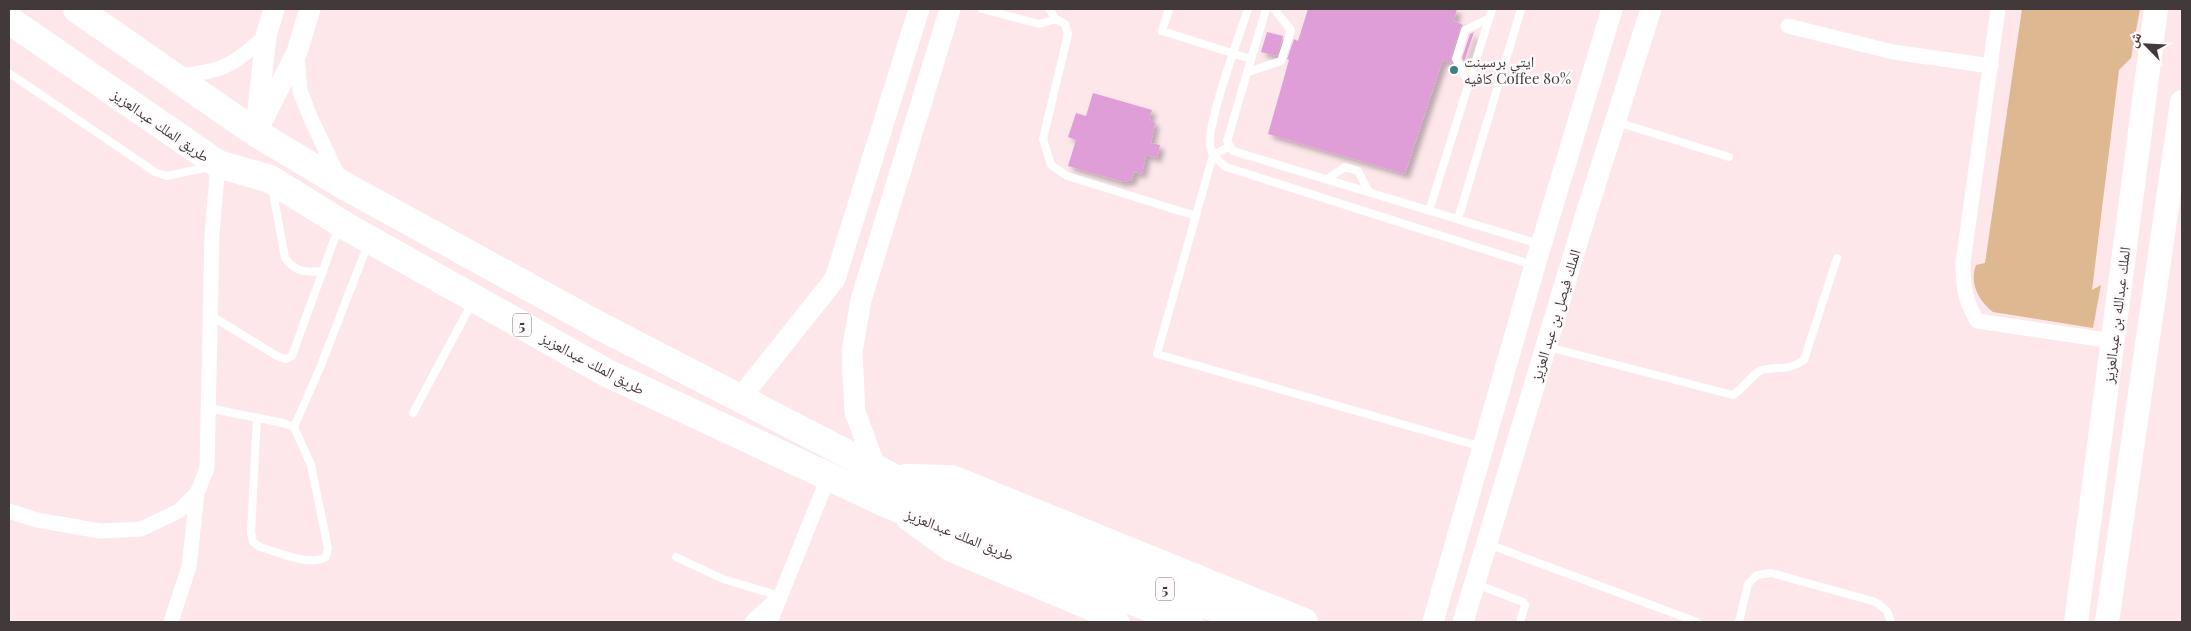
<svg xmlns="http://www.w3.org/2000/svg" width="2191" height="631" viewBox="0 0 2191 631" font-family="'Playfair Display','Noto Naskh Arabic',serif">
  <defs>
    <filter id="shadow"><feDropShadow dx="4.5" dy="4.5" stdDeviation="2.5" flood-color="#0004"/></filter>
  </defs>
  <rect width="100%" height="100%" fill="#fde7eb"/>
  <path fill="#deb890" d="M 2022,9 L 2140,9 L 2131,58 L 2119,70 L 2092,290 L 2101,285 L 2093,328 L 1993,312 C 1979,301 1969,284 1976,265 L 1985,263 Z"/>
  <path fill="#df9ed7" filter="url(#shadow)" d="M 1308,9 L 1457,9 L 1454,21 L 1463,25 L 1460,28 L 1451,57 L 1452,63 L 1443,60 L 1405,174 L 1268,134 L 1289,60 L 1287,59 L 1294,39 L 1298,41 Z
    M 1267,32 L 1283,36 L 1277,56 L 1261,52 Z
    M 1474,32 L 1464,62 L 1462,58 L 1470,34 Z
    M 1093,93 L 1152,110 L 1149,119 L 1155,123 L 1151,143 L 1160,145 L 1157,158 L 1146,155 L 1142,174 L 1134,172 L 1132,180 L 1123,182 L 1068,166 L 1076,140 L 1068,137 L 1076,113 L 1086,116 Z"/>
  <g fill="none" stroke-linecap="round" stroke-linejoin="round">
    <path stroke="#fff" stroke-width="8" d="M 982,9 L 1039,24 L 1056,19
      M 1049,9 L 1056,19 L 1065,24 L 1068,34 L 1043,139 L 1051,165 L 1067,176 L 1196,216
      M 1169,9 L 1162,31 L 1251,59
      M 1248,9 C 1240,33 1206,126 1210,146 C 1212,156 1219,161 1226,167 L 1533,265
      M 1266,9 L 1227,141 L 1233,151 L 1539,244
      M 1248,72 L 1281,61 L 1291,30 L 1274,9
      M 9,73 L 155,172 L 167,176 L 209,167
      M 1469,83 L 1456,59 L 1465,30 L 1488,19
      M 1617,122 L 1729,157
      M 1230,146 L 1213,155 L 1157,354 L 1482,447
      M 1327,179 L 1345,167 L 1358,171 L 1369,192
      M 272,187 L 285,258 C 295,272 306,273 323,271
      M 1429,211 L 1492,9
      M 1458,219 L 1521,9
      M 210,315 L 277,356 L 286,359 L 292,356 L 339,226
      M 1548,347 L 1733,395 C 1743,389 1754,372 1762,370 C 1780,366 1788,371 1804,360 L 1837,258
      M 208,408 L 283,423 L 294,427 L 311,465 L 328,548 L 326,557 C 308,567 279,552 260,547 L 253,542 L 251,532 L 257,418
      M 413,413 L 472,303
      M 294,427 L 320,368 L 368,244
      M 1488,544 L 1697,622
      M 676,557 L 723,579 L 780,596
      M 1476,584 L 1523,602 L 1525,605 L 1520,622
      M 1739,622 L 1748,584 L 1757,575 L 1771,573 L 1876,602 L 1887,611 L 1891,622"/>
    <path stroke="#fff" stroke-width="15" d="M 1998,9 L 1963,263 C 1963,289 1965,299 1977,321 L 2113,341
      M 1788,26 L 1893,52 L 1991,66
      M 297,54 L 300,91 L 311,119 L 340,180
      M 177,76 C 224,71 230,67 266,36
      M 9,511 L 37,520 L 100,531 L 141,529 L 179,511 L 197,493 L 207,468 L 212,234 L 218,164
      M 171,622 L 189,567 L 197,493
      M 752,622 L 777,599
      M 770,622 L 828,478"/>
    <path stroke="#fff" stroke-width="21" d="M 257,119 L 266,36 L 274,9
      M 256,133 L 297,52 L 310,9
      M 741,397 L 835,279 L 919,9
      M 876,469 L 855,412 L 852,352 L 861,300 L 950,9
      M 907,520 L 950,551 L 1119,622
      M 1433,622 L 1535,265 L 1612,9
      M 1463,622 L 1585,217 L 1651,9"/>
    <path stroke="#fff" stroke-width="24" d="M 2076,622 L 2156,9
      M 2107,622 L 2182,102"/>
    <path stroke="#fff" stroke-width="28" d="M 77,9 L 256,133 L 343,185 L 598,325 L 894,478 L 1078,555 L 1252,622
      M 9,20 L 218,164 L 270,179 L 349,228 L 607,373 L 885,503 L 1067,577 L 1189,622
      M 906,478 L 952,479 L 1304,622"/>
  </g>
  <circle fill="#398187" stroke="#fef9fa" stroke-width="2" cx="1454" cy="70" r="5"/>
  <g text-anchor="middle" dominant-baseline="central" stroke-width="4.5" stroke-linejoin="round" paint-order="stroke">
    <g fill="#fef9fa" stroke="#7a7374" stroke-width="1">
      <rect x="513" y="313.5" width="18" height="23" rx="4"/>
      <rect x="1156" y="577.5" width="18" height="23" rx="4"/>
    </g>
    <g font-size="14" font-weight="bold" fill="#42393b">
      <text x="522" y="325">5</text>
      <text x="1165" y="589">5</text>
    </g>
    <g font-size="15" fill="#42393b" stroke="#fef9fa" text-anchor="start">
      <text x="1464" y="61">ايتي برسينت<tspan x="1464" dy="17">كافيه Coffee 80%</tspan></text>
    </g>
    <g font-size="15" fill="#42393b" stroke="#fef9fa">
      <text transform="translate(161 125) rotate(35)">طريق الملك عبدالعزيز</text>
      <text transform="translate(1555 315) rotate(-73)">الملك فيصل بن عبد العزيز</text>
      <text transform="translate(2116 315) rotate(-83)">الملك عبدالله بن عبدالعزيز</text>
      <text transform="translate(593 363) rotate(28)">طريق الملك عبدالعزيز</text>
      <text transform="translate(960 534) rotate(22)">طريق الملك عبدالعزيز</text>
    </g>
  </g>
  <rect width="2191" height="631" fill="none" stroke="#42393b" stroke-width="20"/>
  <g transform="translate(2146 45) rotate(294)" stroke="#fef9fa" stroke-width="4" paint-order="stroke">
  <path d="M0-4L9 19L0 12L-9 19Z" fill="#42393b"/>
  <text y="-8" font-size="14" font-weight="bold" text-anchor="middle" fill="#42393b">ش</text>
  </g>
</svg>
